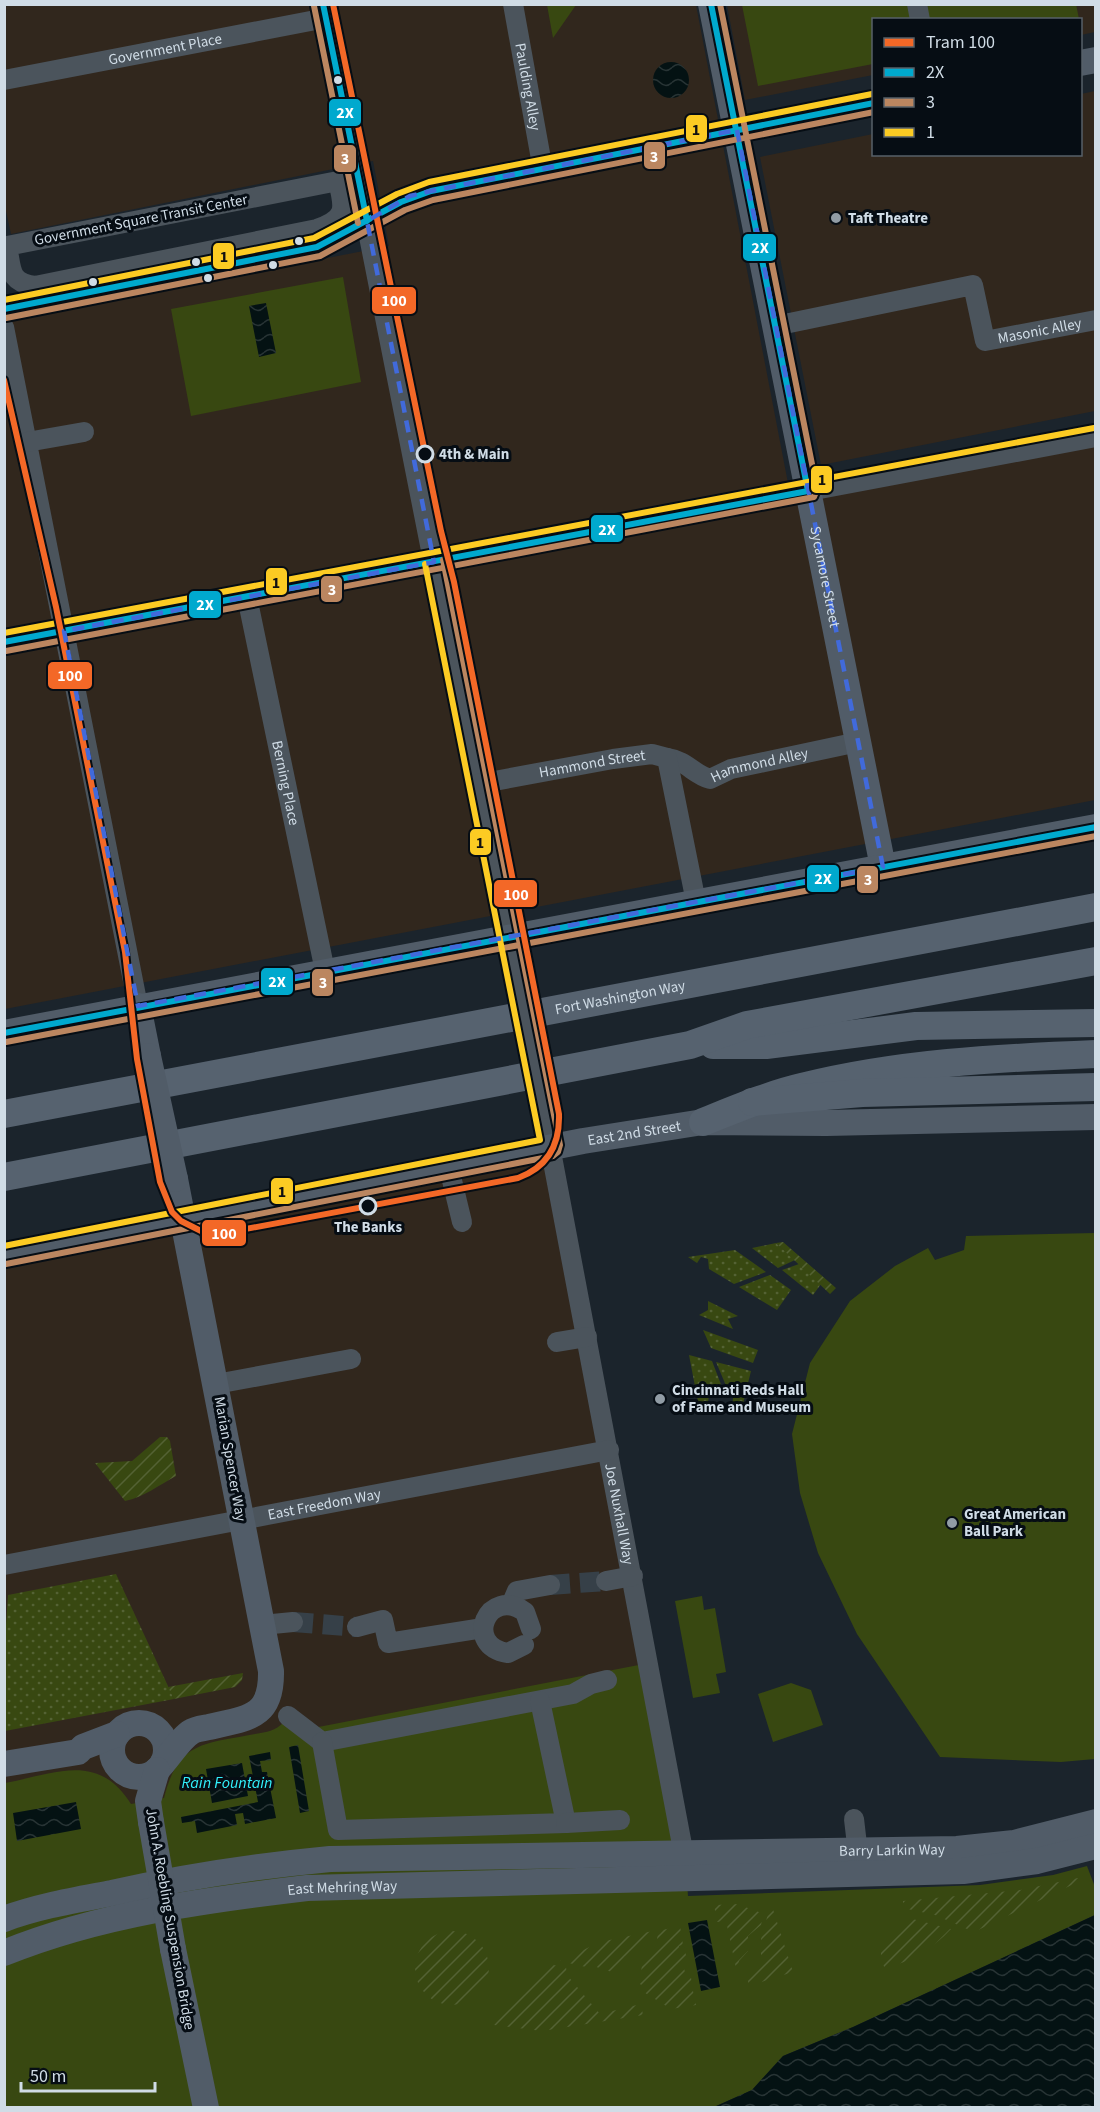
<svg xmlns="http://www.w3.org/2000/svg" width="1100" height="2112" viewBox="0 0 1100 2112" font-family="'Source Sans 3',sans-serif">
  <defs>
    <pattern id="grass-dots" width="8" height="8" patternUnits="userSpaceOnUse" patternTransform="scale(1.5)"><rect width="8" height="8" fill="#384811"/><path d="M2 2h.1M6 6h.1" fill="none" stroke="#546234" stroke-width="1.8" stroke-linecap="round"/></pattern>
    <pattern id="garden-furrows" width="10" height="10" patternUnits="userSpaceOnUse" patternTransform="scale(1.5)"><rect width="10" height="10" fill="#384811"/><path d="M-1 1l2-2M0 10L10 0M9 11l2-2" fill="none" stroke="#546234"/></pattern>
    <pattern id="water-waves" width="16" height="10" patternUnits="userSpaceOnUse" patternTransform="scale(1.5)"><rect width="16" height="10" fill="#041213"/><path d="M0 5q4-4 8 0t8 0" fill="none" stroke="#283435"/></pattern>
  </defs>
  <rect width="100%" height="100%" fill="#1b242c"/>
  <path fill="#31271d" d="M 5,5 L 696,5 L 792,504 L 1095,443 L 1095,800 L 5,1009 L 5,321 L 389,246 L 373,161 L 11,234 L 4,202 Z
    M 727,5 L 1095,5 L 1095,32 L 1081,35 L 1080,20 L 874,20 L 873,75 L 745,100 Z
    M 1095,91 L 1095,411 L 821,465 L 760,157 L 873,134 L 874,154 L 1080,154 L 1081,94 Z
    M 551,1147 L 668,1765 L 5,1919 L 5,1255 Z"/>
  <path fill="url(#grass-dots)" d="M 776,1243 L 795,1260 L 778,1268 L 752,1248 Z
    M 735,1250 L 766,1272 L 734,1284 L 709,1269 L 708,1259 L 701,1257 L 697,1263 L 688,1257 Z
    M 799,1264 L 821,1284 L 813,1295 L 782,1270 Z
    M 770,1275 L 791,1290 L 777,1310 L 739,1287 Z
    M 708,1301 L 738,1316 L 728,1319 L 733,1329 L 699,1315 L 708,1310 Z
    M 703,1330 L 758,1350 L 753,1363 L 711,1348 Z
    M 689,1355 L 712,1361 L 722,1387 L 710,1386 L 708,1403 L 698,1402 Z
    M 716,1362 L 751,1371 L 742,1408 L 732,1407 L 734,1389 L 727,1388 Z
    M 116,1574 L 174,1699 L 5,1731 L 4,1656 L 8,1595 Z"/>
  <path fill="#384811" d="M 1076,4 L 1079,19 L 874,20 L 873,64 L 758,86 L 742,5 Z
    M 547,5 L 576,5 L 553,38 Z
    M 343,277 L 361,382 L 191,416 L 171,309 Z
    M 1095,1233 L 1095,1759 L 1061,1762 L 940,1757 L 857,1634 L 818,1553 L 800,1493 L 792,1434 L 810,1363 L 850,1301 L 895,1266 L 928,1248 L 935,1260 L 964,1250 L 966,1236 Z
    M 702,1596 L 704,1610 L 715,1608 L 726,1672 L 716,1674 L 720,1693 L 693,1698 L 675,1601 Z
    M 649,1663 L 685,1854 L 688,1896 L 980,1885 L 1053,1875 L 1087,1866 L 1095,1887 L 1095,1915 L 853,2027 L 783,2056 L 752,2090 L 714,2107 L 5,2108 L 5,1783 C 54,1774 98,1751 131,1804 L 164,1798 C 178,1741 204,1744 255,1734 C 267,1732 275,1731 284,1722 L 308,1729 Z
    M 791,1683 L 811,1690 L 823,1725 L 773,1742 L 758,1694 Z"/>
  <path fill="url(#garden-furrows)" d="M 783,1242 L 836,1288 L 830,1294 L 776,1243 Z
    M 160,1437 L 167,1437 L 170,1441 L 176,1476 C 159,1485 144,1497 125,1501 L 95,1463 L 132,1461 Z
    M 243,1673 L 242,1680 L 235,1687 L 174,1699 L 168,1687 Z
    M 1078,1878 L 1080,1881 L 974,1932 L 935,1915 L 903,1908 L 903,1901 L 1020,1890 Z
    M 771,1903 L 793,1972 L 749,1986 L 746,1971 L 761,1956 L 761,1939 Z
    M 740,1904 C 748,1910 755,1908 763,1915 L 761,1925 L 748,1936 L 748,1951 L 739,1961 L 737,1973 L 726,1921 L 717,1922 L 714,1905 Z
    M 905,1917 L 951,1929 C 931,1950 912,1960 885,1969 C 875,1946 885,1950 897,1936 C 901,1931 903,1923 905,1917 Z
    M 680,1926 L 683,1945 L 679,1946 L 680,1952 L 685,1951 L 688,1964 L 683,1965 L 685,1972 L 690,1971 L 692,1984 L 686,1986 L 688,1991 L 693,1991 L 696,2005 L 671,2009 L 642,1991 L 644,1986 L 633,1981 L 641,1973 L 642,1964 L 656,1949 L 658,1931 Z
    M 653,1931 C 650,1948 640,1951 624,1957 L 623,1966 L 618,1974 L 587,1964 L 586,1967 L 560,1961 L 600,1942 Z
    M415 1968a37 37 0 1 1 74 0a37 37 0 1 1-74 0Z
    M 553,1965 L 566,1967 L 567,1975 L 600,2014 L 641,2004 L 643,2015 L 542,2031 L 494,2025 L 527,1985 Z"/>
  <path fill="url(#water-waves)" d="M653 80a18 18 0 1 1 36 0a18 18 0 1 1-36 0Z
    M 266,303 L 276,353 L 259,357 L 249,306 Z
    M 298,1745 L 309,1811 L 300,1813 L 289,1747 Z
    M 270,1752 L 271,1760 L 260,1761 L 262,1772 L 267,1772 L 276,1818 L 245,1824 L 243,1813 L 235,1814 L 237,1825 L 197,1833 L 195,1821 L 182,1823 L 181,1817 L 258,1802 L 249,1756 Z
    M 242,1763 L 248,1796 L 212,1803 L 206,1769 Z
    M 76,1802 L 81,1829 L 17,1841 L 13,1813 Z
    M 1095,1915 L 1095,2107 L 714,2107 L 752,2090 L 783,2056 L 853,2027 Z
    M 707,1920 L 720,1987 L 701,1991 L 688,1923 Z"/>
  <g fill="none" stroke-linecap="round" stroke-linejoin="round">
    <path stroke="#364048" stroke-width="20" stroke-dasharray="20 10" stroke-linecap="butt" d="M 550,1585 L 606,1581
      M 293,1622 L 357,1627"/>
    <g stroke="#4b545c" stroke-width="20">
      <path d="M 323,4 L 517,985"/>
      <path id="s1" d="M 513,4 L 543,170"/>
      <path d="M 917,4 L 920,20"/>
      <path id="s2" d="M 4,80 L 326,18"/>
      <path d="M 338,181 C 345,209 347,218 317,229 L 35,286 C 8,282 12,269 7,246 Z"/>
      <path d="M 4,309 L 317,247 L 346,234 L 410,196 L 737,130"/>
      <path id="s3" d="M 775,326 L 973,285 L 985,341 L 1096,320"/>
      <path d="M 4,327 L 138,1006"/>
      <path d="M 27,442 L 84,432"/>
      <path id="s4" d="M 247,597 L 325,971"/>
      <path d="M 4,642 L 1096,437"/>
      <path id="s5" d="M 667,758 C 687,761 693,774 710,779 L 731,769 L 858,742"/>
      <path id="s6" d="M 478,784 L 613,759 L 652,754 L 667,758 L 696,902"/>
      <path id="s7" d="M 543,1109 L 686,1866"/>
      <path d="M 449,1168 L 462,1222"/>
      <path d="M 557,1342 L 587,1337"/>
      <path d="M 216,1384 L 351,1359"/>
      <path id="s8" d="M 4,1565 L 609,1450"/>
      <path d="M 606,1581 L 633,1576"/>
      <path d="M 511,1605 L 517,1591 L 550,1585"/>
      <path d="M 262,1625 L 293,1622"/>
      <path d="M 357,1627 L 383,1620 L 388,1643 L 483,1628"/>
      <path d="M 524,1645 L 508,1653 C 462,1646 488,1585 525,1612 L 531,1629"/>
      <path d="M 288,1716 L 322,1742 L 573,1694 L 591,1684 L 607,1680"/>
      <path d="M 322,1742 L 338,1830 L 566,1823 L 540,1701"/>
      <path d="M 854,1819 L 859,1862"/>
      <path d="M 566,1823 L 620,1820"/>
    </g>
    <g stroke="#515c68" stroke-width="26">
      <path id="s9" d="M 711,4 L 883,867"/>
      <path d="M 1080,63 L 1096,60"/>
      <path d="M 737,130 L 874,103"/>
      <path d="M 138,1006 L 148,1056"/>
      <path d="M 4,1033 L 1096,827"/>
      <path id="s10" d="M 4,1255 L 583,1141 L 703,1122 L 826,1123 L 1096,1117"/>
      <circle cx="139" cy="1750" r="27"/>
      <path d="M 163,1763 C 171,1754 181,1738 191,1732 C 195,1729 204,1728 209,1727 C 248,1718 272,1718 271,1671 L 175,1179"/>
      <path d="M 4,1764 L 78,1752 L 83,1747 L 117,1734"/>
      <path d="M 151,1822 L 148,1801 L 157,1770"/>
      <path id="s11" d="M 4,1919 C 39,1906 76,1900 112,1893 C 184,1877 256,1866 330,1859 L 957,1849 L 1014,1843 L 1096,1822"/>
      <path d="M 173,1949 L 206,2108"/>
      <path id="s12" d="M 4,1953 C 100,1914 205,1900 307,1888 L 963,1871 L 1037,1861 L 1096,1846"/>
    </g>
    <g stroke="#56626f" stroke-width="28">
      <path d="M 713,1045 L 766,1045 L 916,1026 L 1096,1023"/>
      <path id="s13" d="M 4,1114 L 1096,907"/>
      <path d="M 703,1122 C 736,1109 768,1095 802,1087 C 898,1063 997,1058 1096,1054"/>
      <path d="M 4,1177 L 690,1045 L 747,1025 L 1096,961"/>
    </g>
    <path stroke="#4b545c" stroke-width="20" d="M 517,985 L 543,1109"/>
    <path stroke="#515c68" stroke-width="26" d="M 148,1056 L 175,1179
      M 151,1822 L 173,1949"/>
    <path stroke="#56626f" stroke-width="28" d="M 752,1102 L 862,1093 L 1096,1087"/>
    <defs>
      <path id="bus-1" d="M 323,4 L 367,221
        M 711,4 L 808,491
        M 4,309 L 317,247 L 401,202 L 431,191 L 874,103
        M 4,642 L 808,491
        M 4,1033 L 1096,827"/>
      <path id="bus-2" d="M 314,6 L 358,223
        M 6,318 L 320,256 L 405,210 L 433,200 L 874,112
        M 6,651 L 814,497 L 817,489 L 720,4
        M 6,1042 L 1096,836
        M 6,1264 L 553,1156 L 558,1152 L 560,1145 L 443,560"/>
      <path id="bus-3" d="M 4,300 L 314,238 L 397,194 L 429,182 L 872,94
        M 4,633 L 1094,428
        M 4,1246 L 540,1140 L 425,564"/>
    </defs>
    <use href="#bus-1" stroke="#060d14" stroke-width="10"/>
    <use href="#bus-2" stroke="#060d14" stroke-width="10"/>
    <use href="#bus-3" stroke="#060d14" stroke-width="10"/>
    <use href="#bus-1" stroke="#00a9ce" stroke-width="6"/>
    <use href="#bus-2" stroke="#bb8660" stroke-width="6"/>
    <use href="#bus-3" stroke="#fccb23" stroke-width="6"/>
    <defs>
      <path id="tram-1" d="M 4,380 L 56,607 L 125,952 L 137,1059 L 160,1182 L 172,1212 L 181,1221 L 205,1233 L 219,1234 L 518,1178 C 548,1167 560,1145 559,1114 L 454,582 L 441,531 L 333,4"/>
    </defs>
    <use href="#tram-1" stroke="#060d14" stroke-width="10"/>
    <use href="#tram-1" stroke="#f36827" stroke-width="6"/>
  </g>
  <path fill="none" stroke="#416adb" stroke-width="4.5" stroke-dasharray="12 8" stroke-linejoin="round" d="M 737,130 L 883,867 L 138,1006 L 64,631 L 434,562 L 367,221 L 410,196 L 431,191 Z"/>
  <g fill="#d0dce6" stroke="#060d14" stroke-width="2">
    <circle cx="338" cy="80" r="5"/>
    <circle cx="299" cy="241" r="5"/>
    <circle cx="196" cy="262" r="5"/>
    <circle cx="273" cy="265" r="5"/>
    <circle cx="208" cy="278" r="5"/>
    <circle cx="93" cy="282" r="5"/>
  </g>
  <g fill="#919ca5" stroke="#060d14" stroke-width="2">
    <circle cx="836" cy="218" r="6"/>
    <circle cx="660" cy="1399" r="6"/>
    <circle cx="952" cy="1523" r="6"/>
  </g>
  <g fill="#060d14" stroke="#d0dce6" stroke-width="3">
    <circle cx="425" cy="454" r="8"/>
    <circle cx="368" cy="1206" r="8"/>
  </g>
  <g text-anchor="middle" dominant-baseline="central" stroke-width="6" stroke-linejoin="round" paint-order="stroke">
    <g font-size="15" fill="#d0dce6" stroke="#060d14">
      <text stroke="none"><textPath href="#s2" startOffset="164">Government Place</textPath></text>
      <text stroke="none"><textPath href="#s1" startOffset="84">Paulding Alley</textPath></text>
      <text transform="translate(141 220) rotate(-11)">Government Square Transit Center</text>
      <text stroke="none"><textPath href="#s3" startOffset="315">Masonic Alley</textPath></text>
      <text stroke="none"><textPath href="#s9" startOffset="584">Sycamore Street</textPath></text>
      <text stroke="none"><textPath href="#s6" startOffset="116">Hammond Street</textPath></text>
      <text stroke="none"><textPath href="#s5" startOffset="100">Hammond Alley</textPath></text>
      <text stroke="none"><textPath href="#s4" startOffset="190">Berning Place</textPath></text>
      <text stroke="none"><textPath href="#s13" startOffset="627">Fort Washington Way</textPath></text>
      <text stroke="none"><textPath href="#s10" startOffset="642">East 2nd Street</textPath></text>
      <text transform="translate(230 1459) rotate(80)">Marian Spencer Way</text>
      <text stroke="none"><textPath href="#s8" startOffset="326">East Freedom Way</textPath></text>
      <text stroke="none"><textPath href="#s7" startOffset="412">Joe Nuxhall Way</textPath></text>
      <text stroke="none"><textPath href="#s11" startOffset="894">Barry Larkin Way</textPath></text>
      <text stroke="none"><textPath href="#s12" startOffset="346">East Mehring Way</textPath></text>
      <text transform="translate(170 1919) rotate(80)">John A. Roebling Suspension Bridge</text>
    </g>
    <g font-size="15" font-weight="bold" fill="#d0dce6" stroke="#060d14" text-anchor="start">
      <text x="848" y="218">Taft Theatre</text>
      <text x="672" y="1390">Cincinnati Reds Hall<tspan x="672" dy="17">of Fame and Museum</tspan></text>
      <text x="964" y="1514">Great American<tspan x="964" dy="17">Ball Park</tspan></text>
    </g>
    <g font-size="15" font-weight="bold" fill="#d0dce6" stroke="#060d14" text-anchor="start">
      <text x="439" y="454">4th &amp; Main</text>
      <text x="368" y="1227" text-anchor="middle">The Banks</text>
    </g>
    <g font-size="16" font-style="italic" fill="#32f1fd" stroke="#060d14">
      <text x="227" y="1783">Rain Fountain</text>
    </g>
  </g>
  <g stroke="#060d14" stroke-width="2">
    <rect x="328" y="98" width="34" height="29" rx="6" fill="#00a9ce"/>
    <rect x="685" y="114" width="23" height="29" rx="6" fill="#fccb23"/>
    <rect x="643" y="141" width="23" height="29" rx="6" fill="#bb8660"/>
    <rect x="333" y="144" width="24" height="29" rx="6" fill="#bb8660"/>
    <rect x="742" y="233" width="35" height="29" rx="6" fill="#00a9ce"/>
    <rect x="212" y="242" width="23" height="28" rx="6" fill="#fccb23"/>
    <rect x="371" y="286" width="46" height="29" rx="6" fill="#f36827"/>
    <rect x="810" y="465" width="23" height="29" rx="6" fill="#fccb23"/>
    <rect x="590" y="514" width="34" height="29" rx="6" fill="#00a9ce"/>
    <rect x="265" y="567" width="23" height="29" rx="6" fill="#fccb23"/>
    <rect x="320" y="575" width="23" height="28" rx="6" fill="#bb8660"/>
    <rect x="188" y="590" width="34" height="29" rx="6" fill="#00a9ce"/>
    <rect x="47" y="661" width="46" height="29" rx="6" fill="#f36827"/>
    <rect x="469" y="828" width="23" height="28" rx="6" fill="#fccb23"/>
    <rect x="806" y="864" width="34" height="29" rx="6" fill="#00a9ce"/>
    <rect x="856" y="865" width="23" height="29" rx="6" fill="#bb8660"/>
    <rect x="493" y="879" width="45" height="29" rx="6" fill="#f36827"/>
    <rect x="260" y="967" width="34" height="29" rx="6" fill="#00a9ce"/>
    <rect x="311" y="968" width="23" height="29" rx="6" fill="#bb8660"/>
    <rect x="270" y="1177" width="24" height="28" rx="6" fill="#fccb23"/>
    <rect x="201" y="1219" width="46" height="28" rx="6" fill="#f36827"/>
  </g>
  <g font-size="16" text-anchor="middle" font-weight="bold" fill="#fff">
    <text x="345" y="118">2X</text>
    <text x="654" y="162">3</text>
    <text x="345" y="164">3</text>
    <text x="760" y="253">2X</text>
    <text x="394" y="306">100</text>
    <text x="607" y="535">2X</text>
    <text x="332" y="595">3</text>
    <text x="205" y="610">2X</text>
    <text x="70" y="681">100</text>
    <text x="823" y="884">2X</text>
    <text x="868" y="885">3</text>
    <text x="516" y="900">100</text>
    <text x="277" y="987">2X</text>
    <text x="323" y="988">3</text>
    <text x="224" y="1239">100</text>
  </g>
  <g font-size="16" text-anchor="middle" font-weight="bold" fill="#111">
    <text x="696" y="135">1</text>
    <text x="224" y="262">1</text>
    <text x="822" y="485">1</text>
    <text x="276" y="588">1</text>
    <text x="480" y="848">1</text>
    <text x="282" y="1197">1</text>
  </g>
  <rect width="1100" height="2112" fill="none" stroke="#d0dce6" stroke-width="12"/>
  <rect x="872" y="18" width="210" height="138" fill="#060d14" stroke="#576068" stroke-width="1.5"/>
  <rect x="884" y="38" width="30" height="9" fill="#f36827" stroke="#576068" stroke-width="1.5"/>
  <text x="926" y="48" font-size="18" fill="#d0dce6">Tram 100</text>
  <rect x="884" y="68" width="30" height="9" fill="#00a9ce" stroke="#576068" stroke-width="1.5"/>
  <text x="926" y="78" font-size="18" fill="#d0dce6">2X</text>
  <rect x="884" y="98" width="30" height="9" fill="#bb8660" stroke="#576068" stroke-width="1.5"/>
  <text x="926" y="108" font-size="18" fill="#d0dce6">3</text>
  <rect x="884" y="128" width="30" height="9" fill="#fccb23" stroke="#576068" stroke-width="1.5"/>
  <text x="926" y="138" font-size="18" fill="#d0dce6">1</text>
  <path d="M21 2082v9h134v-9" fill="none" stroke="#d0dce6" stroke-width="3"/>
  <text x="30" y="2082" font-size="18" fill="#d0dce6" stroke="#060d14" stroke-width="4.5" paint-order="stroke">50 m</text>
</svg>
